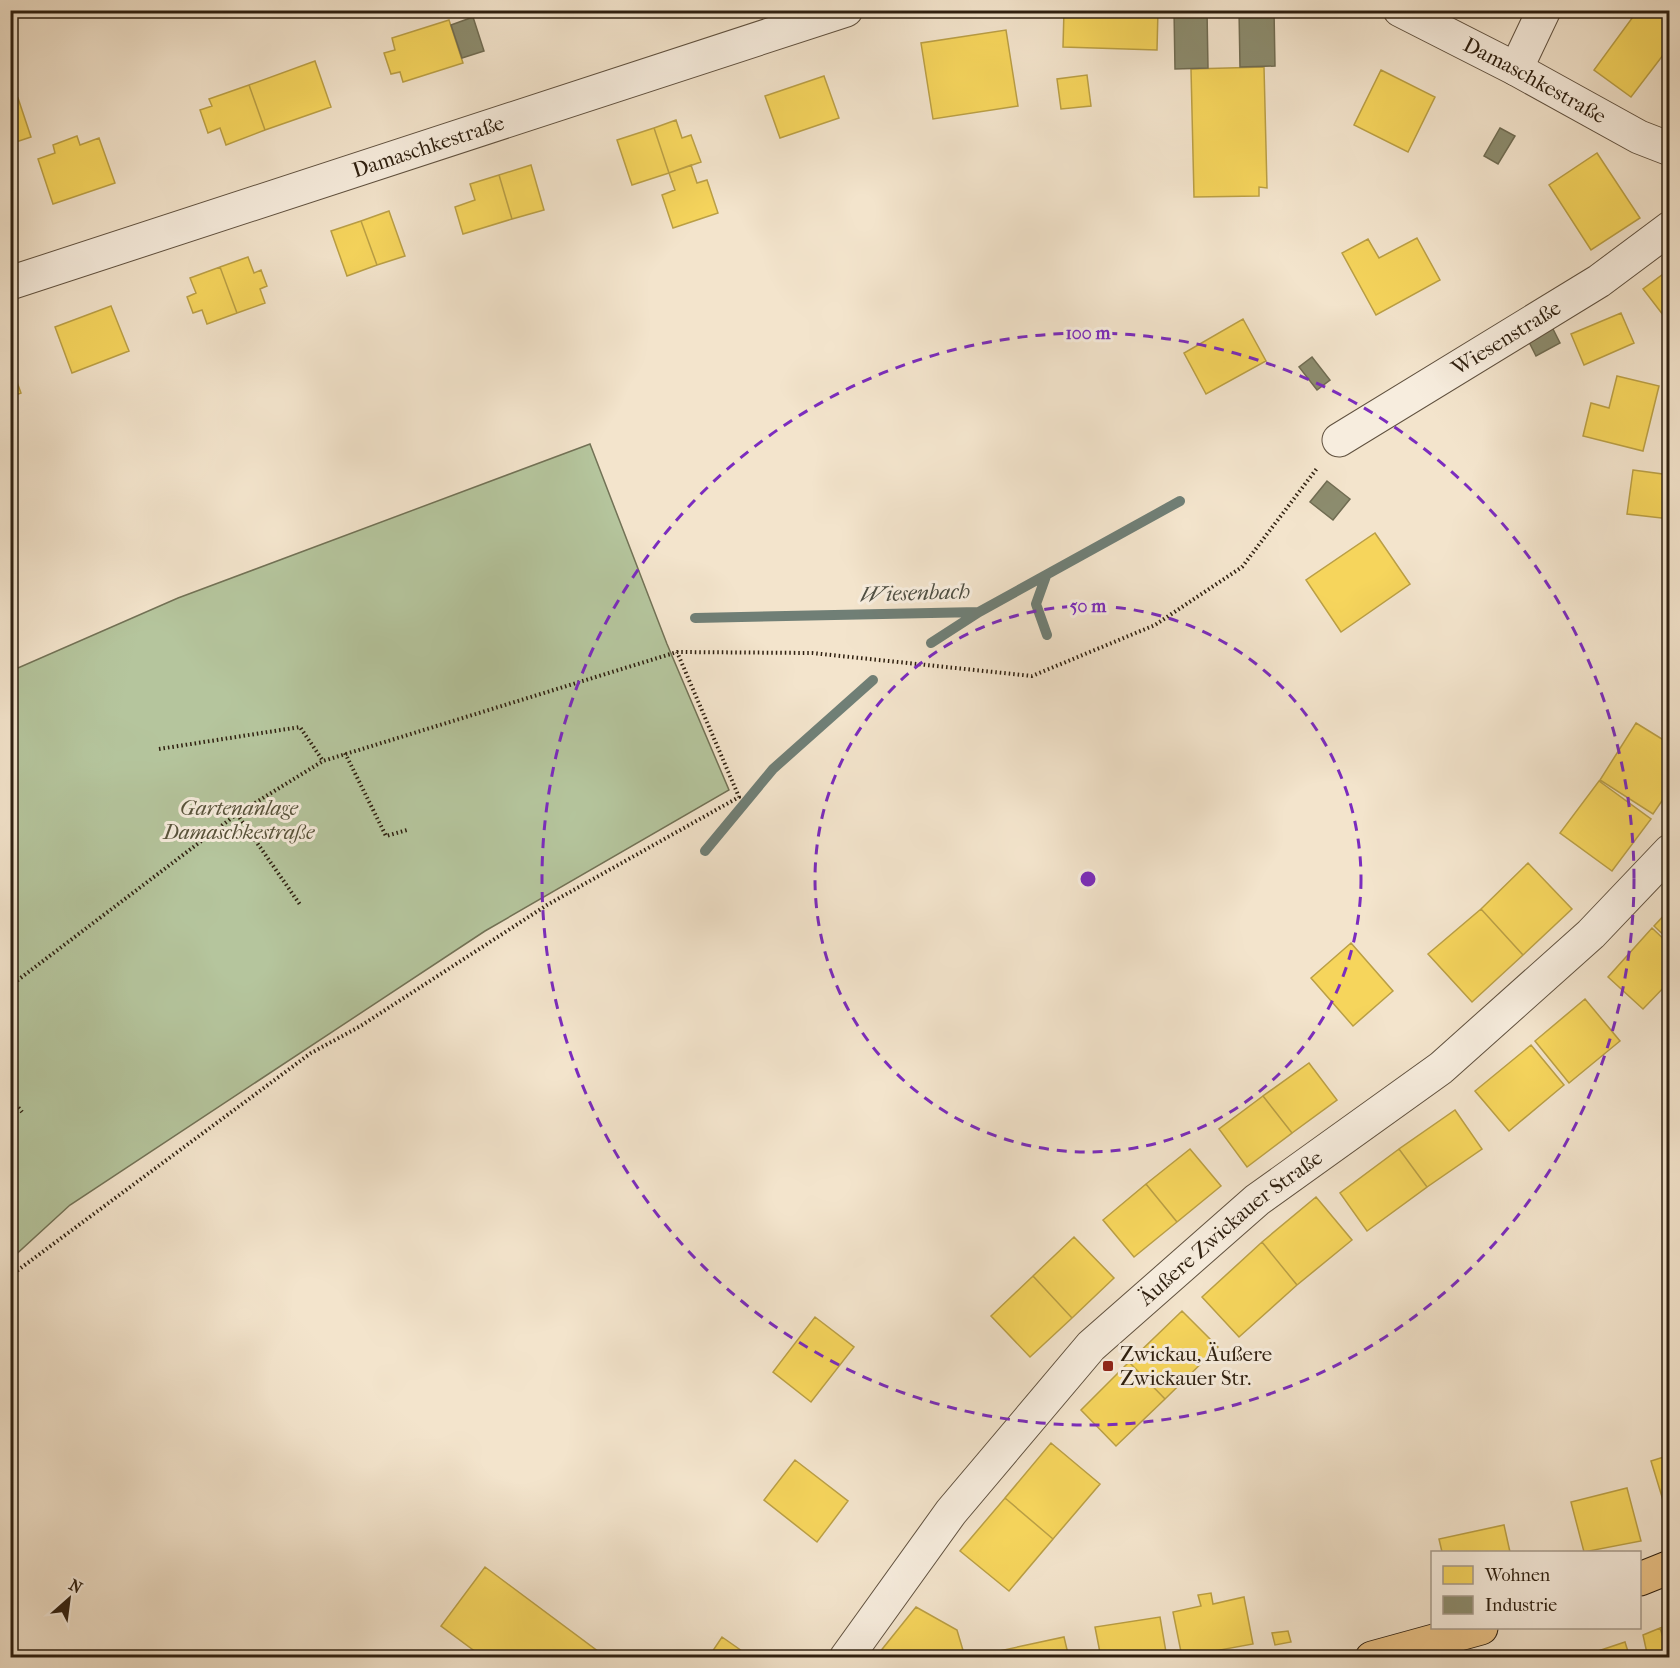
<svg xmlns="http://www.w3.org/2000/svg" width="1680" height="1668" viewBox="0 0 1680 1668" font-family="'IM FELL French Canon',serif">
  <rect width="100%" height="100%" fill="#f3e4cc"/>
  <filter id="stains"><feTurbulence type="fractalNoise" baseFrequency=".00333" numOctaves="4"/><feColorMatrix values="0 0 0 0 .2 0 0 0 0 .09 0 0 0 0 .02 0 0 0 .5 -.17"/></filter>
  <radialGradient id="worn" r=".72"><stop offset=".6" stop-color="#630" stop-opacity="0"/><stop offset="1" stop-color="#630" stop-opacity=".3"/></radialGradient>
  <path fill="#b5c59d" stroke="#727256" stroke-width="1.5" d="M 590,444 L 667,644 L 729,790 L 485,931 L 70,1205 L 11,1259 L 11,671 L 178,598 Z"/>
  <path fill="#f6d55c" stroke="#ba9f45" stroke-width="1.5" d="M 1064,10 L 1158,10 L 1157,50 L 1063,47 Z
    M 1638,10 L 1670,10 L 1670,46 L 1631,97 L 1594,70 Z
    M 449,20 L 463,63 L 403,82 L 400,72 L 391,74 L 384,53 L 395,50 L 392,38 Z
    M 1006,30 L 1018,106 L 933,119 L 921,43 Z
    M 315,61 L 331,107 L 265,130 L 249,85 Z
    M 1264,67 L 1267,188 L 1259,187 L 1259,196 L 1194,197 L 1191,69 Z
    M 1381,70 L 1435,97 L 1408,152 L 1354,125 Z
    M 1087,75 L 1091,106 L 1061,109 L 1057,79 Z
    M 824,76 L 839,118 L 780,138 L 765,96 Z
    M 249,85 L 265,130 L 226,145 L 220,128 L 208,133 L 200,110 L 212,106 L 209,99 Z
    M 18,98 L 31,137 L 10,144 L 10,100 Z
    M 676,120 L 682,138 L 691,135 L 701,162 L 669,173 L 654,128 Z
    M 654,128 L 669,173 L 632,185 L 617,140 Z
    M 77,136 L 80,145 L 99,138 L 115,183 L 53,204 L 38,159 L 55,153 L 53,145 Z
    M 1597,153 L 1640,218 L 1591,250 L 1549,185 Z
    M 531,165 L 544,210 L 512,219 L 499,175 Z
    M 691,165 L 697,183 L 707,180 L 718,213 L 673,228 L 662,195 L 675,190 L 669,173 Z
    M 499,175 L 512,219 L 463,234 L 455,207 L 475,200 L 470,184 Z
    M 389,211 L 405,256 L 377,265 L 361,221 Z
    M 361,221 L 377,265 L 347,276 L 331,231 Z
    M 1417,238 L 1440,280 L 1376,315 L 1342,253 L 1368,239 L 1379,258 Z
    M 248,257 L 254,273 L 261,270 L 267,286 L 260,289 L 265,303 L 237,313 L 220,267 Z
    M 220,267 L 237,313 L 207,324 L 202,310 L 193,313 L 187,297 L 196,293 L 190,278 Z
    M 1670,269 L 1670,324 L 1643,289 Z
    M 111,306 L 129,351 L 72,373 L 55,327 Z
    M 1621,313 L 1634,343 L 1584,365 L 1571,334 Z
    M 1243,319 L 1266,361 L 1206,394 L 1184,353 Z
    M 10,363 L 21,393 L 10,397 Z
    M 1617,376 L 1659,386 L 1643,451 L 1583,436 L 1591,403 L 1609,408 Z
    M 1633,470 L 1670,475 L 1670,519 L 1627,514 Z
    M 1375,533 L 1410,584 L 1341,632 L 1306,580 Z
    M 1636,723 L 1670,744 L 1670,789 L 1653,814 L 1600,780 Z
    M 1599,781 L 1651,819 L 1612,871 L 1560,833 Z
    M 1528,863 L 1572,909 L 1523,955 L 1481,909 Z
    M 1481,909 L 1523,955 L 1472,1002 L 1428,954 Z
    M 1670,909 L 1670,941 L 1654,926 Z
    M 1652,928 L 1670,945 L 1670,981 L 1643,1009 L 1608,977 Z
    M 1351,943 L 1393,991 L 1353,1026 L 1311,978 Z
    M 1585,999 L 1620,1041 L 1569,1083 L 1535,1041 Z
    M 1531,1045 L 1564,1085 L 1509,1131 L 1475,1091 Z
    M 1309,1063 L 1337,1100 L 1292,1133 L 1263,1096 Z
    M 1263,1096 L 1292,1133 L 1247,1167 L 1219,1129 Z
    M 1455,1110 L 1482,1149 L 1427,1187 L 1399,1149 Z
    M 1190,1149 L 1221,1186 L 1177,1222 L 1146,1184 Z
    M 1399,1149 L 1427,1187 L 1367,1231 L 1340,1193 Z
    M 1146,1184 L 1177,1222 L 1134,1257 L 1103,1220 Z
    M 1316,1197 L 1352,1240 L 1297,1285 L 1262,1242 Z
    M 1074,1237 L 1114,1278 L 1072,1318 L 1033,1276 Z
    M 1262,1242 L 1297,1285 L 1239,1337 L 1202,1297 Z
    M 1033,1276 L 1072,1318 L 1030,1357 L 991,1316 Z
    M 1182,1311 L 1218,1347 L 1165,1399 L 1129,1362 Z
    M 815,1317 L 854,1347 L 811,1402 L 773,1372 Z
    M 1129,1362 L 1165,1399 L 1116,1446 L 1081,1410 Z
    M 1051,1443 L 1100,1484 L 1053,1539 L 1005,1498 Z
    M 1670,1455 L 1670,1523 L 1651,1461 Z
    M 795,1460 L 848,1501 L 817,1542 L 764,1500 Z
    M 1627,1488 L 1641,1541 L 1584,1552 L 1571,1502 Z
    M 1005,1498 L 1053,1539 L 1009,1591 L 960,1551 Z
    M 1504,1525 L 1510,1552 L 1442,1552 L 1439,1539 Z
    M 485,1567 L 599,1652 L 595,1658 L 484,1658 L 441,1626 Z
    M 1211,1593 L 1213,1604 L 1244,1597 L 1253,1644 L 1182,1657 L 1173,1612 L 1201,1606 L 1198,1595 Z
    M 916,1607 L 957,1630 L 965,1657 L 875,1658 Z
    M 1160,1617 L 1167,1658 L 1101,1658 L 1095,1627 Z
    M 1670,1625 L 1670,1654 L 1660,1628 Z
    M 1660,1628 L 1670,1658 L 1648,1658 L 1643,1635 Z
    M 1288,1631 L 1291,1642 L 1275,1645 L 1272,1633 Z
    M 722,1637 L 752,1658 L 708,1658 Z
    M 1064,1637 L 1069,1658 L 1000,1658 L 999,1651 Z
    M 1625,1642 L 1630,1658 L 1577,1658 Z"/>
  <path fill="#8c8c6e" stroke="#706c52" stroke-width="1.5" d="M 1174,10 L 1207,10 L 1208,68 L 1175,69 Z
    M 1239,10 L 1274,10 L 1275,66 L 1240,67 Z
    M 473,17 L 484,51 L 462,58 L 451,25 Z
    M 1500,128 L 1515,136 L 1498,164 L 1484,156 Z
    M 1552,327 L 1560,343 L 1536,356 L 1528,340 Z
    M 1312,357 L 1330,380 L 1317,390 L 1299,367 Z
    M 1327,481 L 1350,499 L 1333,520 L 1310,502 Z"/>
  <g fill="none" stroke-linecap="round" stroke-linejoin="round">
    <path stroke="#707f76" stroke-width="10" d="M 1046,576 L 1036,604 L 1047,635
      M 695,618 L 979,612 L 1180,501
      M 931,643 L 979,612
      M 705,851 L 773,769 L 873,680"/>
    <defs>
      <g id="minor">
        <path id="s1" d="M 1400,10 L 1516,69 L 1639,137 L 1670,149"/>
        <path d="M 1516,69 L 1544,10"/>
        <path id="s2" d="M 10,283 L 846,10"/>
        <path id="s3" d="M 1339,440 L 1599,281 L 1670,228"/>
        <path id="s4" d="M 846,1658 L 951,1512 L 1091,1346 L 1257,1200 L 1441,1068 L 1591,934 L 1670,851"/>
      </g>
      <path id="major" d="M 1640,1579 L 1670,1567
        M 1372,1658 L 1481,1628"/>
    </defs>
    <use href="#minor" stroke="#60513f" stroke-width="35"/>
    <use href="#major" stroke="#2f2010" stroke-width="35"/>
    <path stroke="#2f2010" stroke-width="4" stroke-dasharray="1.5 3" stroke-linecap="butt" d="M 159,749 L 300,727 L 323,761
      M 345,753 L 386,836 L 407,830
      M 237,814 L 301,906
      M 10,986 L 237,814 L 323,761 L 677,652 L 812,653 L 1032,676 L 1155,625 L 1242,567 L 1318,467
      M 10,1097 L 22,1112
      M 10,1276 L 311,1053 L 359,1027 L 547,905 L 739,797 L 677,652"/>
    <use href="#minor" stroke="#f7edde" stroke-width="33"/>
    <use href="#major" stroke="#eac286" stroke-width="33"/>
  </g>
  <g fill="none" stroke="#7b2cbf" stroke-width="3" stroke-dasharray="10 8">
    <circle cx="1088" cy="879" r="273"/>
    <circle cx="1088" cy="879" r="546"/>
  </g>
  <rect fill="#8f2418" stroke="#f7edde" stroke-width="2" x="1102" y="1360" width="12" height="12" rx="3"/>
  <g text-anchor="middle" dominant-baseline="central" stroke-width="6" stroke-linejoin="round" paint-order="stroke">
    <g font-size="21" fill="#2f2010" stroke="#f7edde">
      <text stroke="none"><textPath href="#s1" startOffset="152">Damaschkestraße</textPath></text>
      <text stroke="none"><textPath href="#s2" startOffset="440">Damaschkestraße</textPath></text>
      <text stroke="none"><textPath href="#s3" startOffset="196">Wiesenstraße</textPath></text>
      <text stroke="none"><textPath href="#s4" startOffset="580">Äußere Zwickauer Straße</textPath></text>
    </g>
    <g font-size="21" font-style="italic" fill="#57523a" stroke="#f7edde">
      <text x="239" y="808">Gartenanlage<tspan x="239" dy="24">Damaschkestraße</tspan></text>
    </g>
    <g font-size="21" fill="#2f2010" stroke="#f7edde" text-anchor="start">
      <text x="1120" y="1354">Zwickau, Äußere<tspan x="1120" dy="24">Zwickauer Str.</tspan></text>
    </g>
    <g font-size="22" font-style="italic" fill="#4f4f43" stroke="#f7edde">
      <text transform="translate(915 593) rotate(-2)">Wiesenbach</text>
    </g>
  </g>
  <circle cx="1088" cy="879" r="9" fill="#7b2cbf" stroke="#f7edde" stroke-width="3"/>
  <g font-size="18" text-anchor="middle" font-weight="bold" fill="#7b2cbf" stroke="#f7edde" stroke-width="6" stroke-linejoin="round" paint-order="stroke">
    <text x="1088" y="339">100 m</text>
    <text x="1088" y="612">50 m</text>
  </g>
  <rect width="1680" height="1668" fill="none" stroke="#f3e4cc" stroke-width="36"/>
  <rect x="12" y="12" width="1656" height="1644" fill="none" stroke="#2f2010" stroke-width="3"/>
  <rect x="18" y="18" width="1644" height="1632" fill="none" stroke="#2f2010" stroke-width="1.5"/>
  <rect x="1431" y="1551" width="210" height="78" fill="#f7edde" stroke="#a79b8c" stroke-width="1.5"/>
  <rect x="1443" y="1566" width="30" height="18" fill="#f6d55c" stroke="#a79b8c" stroke-width="1.5"/>
  <text x="1485" y="1581" font-size="18" fill="#2f2010">Wohnen</text>
  <rect x="1443" y="1596" width="30" height="18" fill="#8c8c6e" stroke="#a79b8c" stroke-width="1.5"/>
  <text x="1485" y="1611" font-size="18" fill="#2f2010">Industrie</text>
  <g transform="translate(69 1599) rotate(28)" stroke="#f7edde" stroke-width="4.5" paint-order="stroke">
  <path d="M0-4.5L10 22L0 15L-10 22Z" fill="#2f2010"/>
  <text y="-9" font-size="16" font-weight="bold" text-anchor="middle" fill="#2f2010">N</text>
  </g>
  <rect width="100%" height="100%" filter="url(#stains)"/>
  <rect width="100%" height="100%" fill="url(#worn)"/>
</svg>
